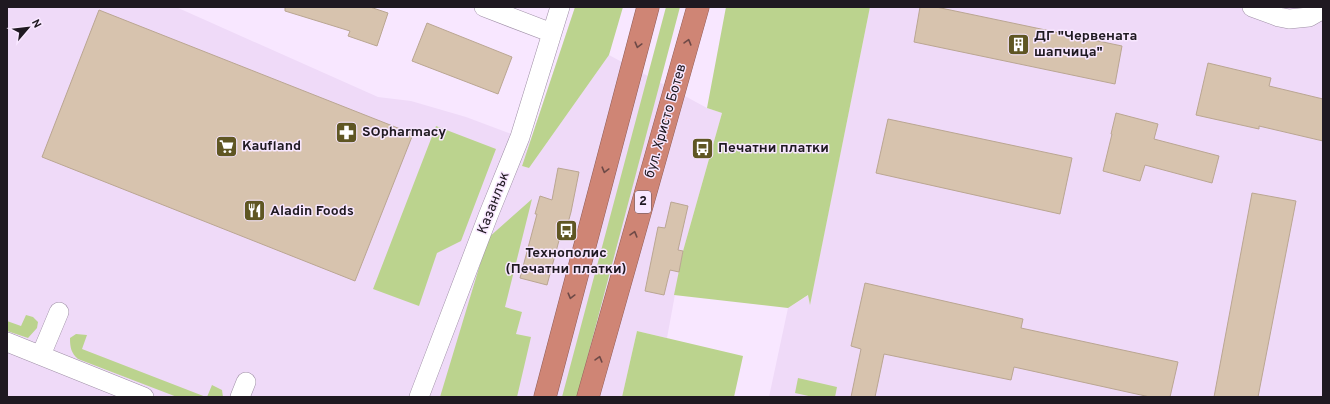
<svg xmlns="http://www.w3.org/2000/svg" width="1330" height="404" viewBox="0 0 1330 404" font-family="Overpass,sans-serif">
  <rect width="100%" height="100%" fill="#f8e7ff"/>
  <path fill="#efdaf8" d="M 7,7 L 176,7 L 378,97 L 411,101 L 466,117 L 530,141 L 522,166 L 529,168 L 609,55 L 707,108 L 722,113 L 683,251 L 667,338 L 637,331 L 622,397 L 7,397 Z
    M 870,7 L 1323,7 L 1323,397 L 769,397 L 788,308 L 812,293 Z"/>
  <path fill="#bbd38e" d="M 575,7 L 623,7 L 609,55 L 529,168 L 522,166 Z
    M 666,7 L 680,7 L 577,397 L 562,397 Z
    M 726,7 L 870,7 L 810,305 L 808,295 L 788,308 L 674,295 L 683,251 L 722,113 L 707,108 Z
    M 436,126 L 496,149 L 461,241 L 437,253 L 419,306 L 373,289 Z
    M 532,199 L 505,307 L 522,312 L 516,334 L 531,337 L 517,397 L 440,397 L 488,238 Z
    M 26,315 L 33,317 L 38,322 L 37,328 L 28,338 L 7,331 L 7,321 L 21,326 Z
    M 637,331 L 743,356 L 734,397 L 622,397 Z
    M 76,334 L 87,335 L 82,349 L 206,397 L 177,397 L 78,359 C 71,353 70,347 70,338 Z
    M 798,378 L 837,387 L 835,397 L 813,397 L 795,393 Z
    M 212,385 L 222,390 L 223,397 L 207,397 Z"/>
  <path fill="#d7c3ae" stroke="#baa692" d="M 285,7 L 370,7 L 388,13 L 377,46 L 348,36 L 350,31 L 285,11 Z
    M 920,7 L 936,7 L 1122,46 L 1115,84 L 914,42 Z
    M 99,10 L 413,134 L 355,281 L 42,157 Z
    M 427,23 L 512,57 L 498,94 L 412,61 Z
    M 1208,63 L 1271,78 L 1269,86 L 1323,99 L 1323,141 L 1259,126 L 1259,129 L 1196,115 Z
    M 1116,113 L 1158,124 L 1154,139 L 1219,156 L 1212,183 L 1145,165 L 1140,181 L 1103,171 L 1112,134 L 1111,134 Z
    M 888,119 L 1072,158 L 1060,214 L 876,173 Z
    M 558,168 L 579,172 L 571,212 L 568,223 L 564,222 L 547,285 L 520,278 L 537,214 L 535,214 L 540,196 L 552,200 Z
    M 1252,193 L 1296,201 L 1258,397 L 1214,397 Z
    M 671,202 L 688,206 L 678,250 L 683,251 L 679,272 L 670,270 L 664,295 L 645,291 L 658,227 L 665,228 Z
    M 865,283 L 1023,319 L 1021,328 L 1178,362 L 1170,397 L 1150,397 L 1014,367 L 1011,380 L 884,354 L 875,397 L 851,397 L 861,349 L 851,346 Z"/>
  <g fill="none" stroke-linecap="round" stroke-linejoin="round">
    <defs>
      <path id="street" d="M 484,7 L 552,33
        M 1252,7 L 1279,17 L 1289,19 L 1309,17 L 1323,9
        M 7,342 L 144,397
        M 41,355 L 59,312
        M 240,397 L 246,382
        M 419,397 L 488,216 L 520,137 L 560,7"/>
      <path id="highway" d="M 545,397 L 648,7
        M 588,397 L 698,7"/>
    </defs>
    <use href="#street" stroke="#9f90a6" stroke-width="20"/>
    <use href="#highway" stroke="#915f58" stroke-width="23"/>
    <use href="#street" stroke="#fff" stroke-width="19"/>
    <use href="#highway" stroke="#cf8575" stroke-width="22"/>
  </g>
  <defs><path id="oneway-chevron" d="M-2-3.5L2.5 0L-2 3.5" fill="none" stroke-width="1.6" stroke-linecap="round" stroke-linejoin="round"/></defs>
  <g stroke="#6e4a47">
    <use href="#oneway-chevron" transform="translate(688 42) rotate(-74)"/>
    <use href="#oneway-chevron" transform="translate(638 45) rotate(105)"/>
    <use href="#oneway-chevron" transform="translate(605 170) rotate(105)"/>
    <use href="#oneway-chevron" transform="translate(634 234) rotate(-74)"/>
    <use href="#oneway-chevron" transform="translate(571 296) rotate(105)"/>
    <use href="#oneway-chevron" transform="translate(599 359) rotate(-74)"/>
  </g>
  <defs>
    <symbol id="building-square" viewBox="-11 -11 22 22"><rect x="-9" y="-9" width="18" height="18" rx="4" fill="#5f5623" stroke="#f8e7ff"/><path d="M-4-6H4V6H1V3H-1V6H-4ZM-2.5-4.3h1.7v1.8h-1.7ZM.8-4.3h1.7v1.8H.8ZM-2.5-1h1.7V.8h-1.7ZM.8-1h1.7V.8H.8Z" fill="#fff"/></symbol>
    <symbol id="pharmacy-square" viewBox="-11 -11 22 22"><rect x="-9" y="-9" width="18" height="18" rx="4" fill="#5f5623" stroke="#f8e7ff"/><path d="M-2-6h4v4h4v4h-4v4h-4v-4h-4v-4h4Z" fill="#fff"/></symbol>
    <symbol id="supermarket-square" viewBox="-11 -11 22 22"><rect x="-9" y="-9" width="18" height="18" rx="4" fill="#5f5623" stroke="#f8e7ff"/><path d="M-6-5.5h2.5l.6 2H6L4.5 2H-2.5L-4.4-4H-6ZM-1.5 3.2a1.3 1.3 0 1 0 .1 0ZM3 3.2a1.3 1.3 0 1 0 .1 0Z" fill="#fff"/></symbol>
    <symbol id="bus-square" viewBox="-11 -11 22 22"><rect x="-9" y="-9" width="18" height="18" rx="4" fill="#5f5623" stroke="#f8e7ff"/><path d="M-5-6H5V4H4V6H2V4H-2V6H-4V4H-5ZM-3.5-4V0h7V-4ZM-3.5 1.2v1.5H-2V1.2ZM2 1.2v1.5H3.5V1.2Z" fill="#fff"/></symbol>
    <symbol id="restaurant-square" viewBox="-11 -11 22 22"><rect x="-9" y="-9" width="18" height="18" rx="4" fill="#5f5623" stroke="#f8e7ff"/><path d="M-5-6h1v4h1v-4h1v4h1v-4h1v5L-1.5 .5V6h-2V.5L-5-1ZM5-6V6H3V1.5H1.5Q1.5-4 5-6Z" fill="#fff"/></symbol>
  </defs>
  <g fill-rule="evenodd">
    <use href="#building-square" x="1006" y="32" width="25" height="25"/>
    <use href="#pharmacy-square" x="334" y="120" width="25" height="25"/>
    <use href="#supermarket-square" x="214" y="134" width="25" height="25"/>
    <use href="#bus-square" x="690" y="136" width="25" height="25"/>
    <use href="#restaurant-square" x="242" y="198" width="25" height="25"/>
    <use href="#bus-square" x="554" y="218" width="25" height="25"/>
  </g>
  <g text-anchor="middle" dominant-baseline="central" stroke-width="3" stroke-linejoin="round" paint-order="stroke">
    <rect fill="#f8e7ff" stroke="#605764" stroke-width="1" x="635" y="191" width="16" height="22" rx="3"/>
    <g font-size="13" font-weight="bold" fill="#1f1921">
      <text x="643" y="202">2</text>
    </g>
    <g font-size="14" font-weight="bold" fill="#1f1921" stroke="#f8e7ff" text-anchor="start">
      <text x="1034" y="36">ДГ "Червената<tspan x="1034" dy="16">шапчица"</tspan></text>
      <text x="362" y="132">SOpharmacy</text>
      <text x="242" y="146">Kaufland</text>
      <text x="718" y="148">Печатни платки</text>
      <text x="270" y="211">Aladin Foods</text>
      <text x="566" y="253" text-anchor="middle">Технополис<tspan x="566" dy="16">(Печатни платки)</tspan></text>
    </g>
    <g font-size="14" fill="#1f1921" stroke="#f8e7ff">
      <text transform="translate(666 121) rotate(-74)">бул. Христо Ботев</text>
      <text transform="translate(494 203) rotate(-69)">Казанлък</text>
    </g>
  </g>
  <rect width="1330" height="404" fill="none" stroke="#1f1921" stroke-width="16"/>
  <g transform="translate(28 28) rotate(62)" stroke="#f8e7ff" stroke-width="3" paint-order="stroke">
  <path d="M0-3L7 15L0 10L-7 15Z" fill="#1f1921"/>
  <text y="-6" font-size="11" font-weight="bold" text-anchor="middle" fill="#1f1921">N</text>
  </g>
</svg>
